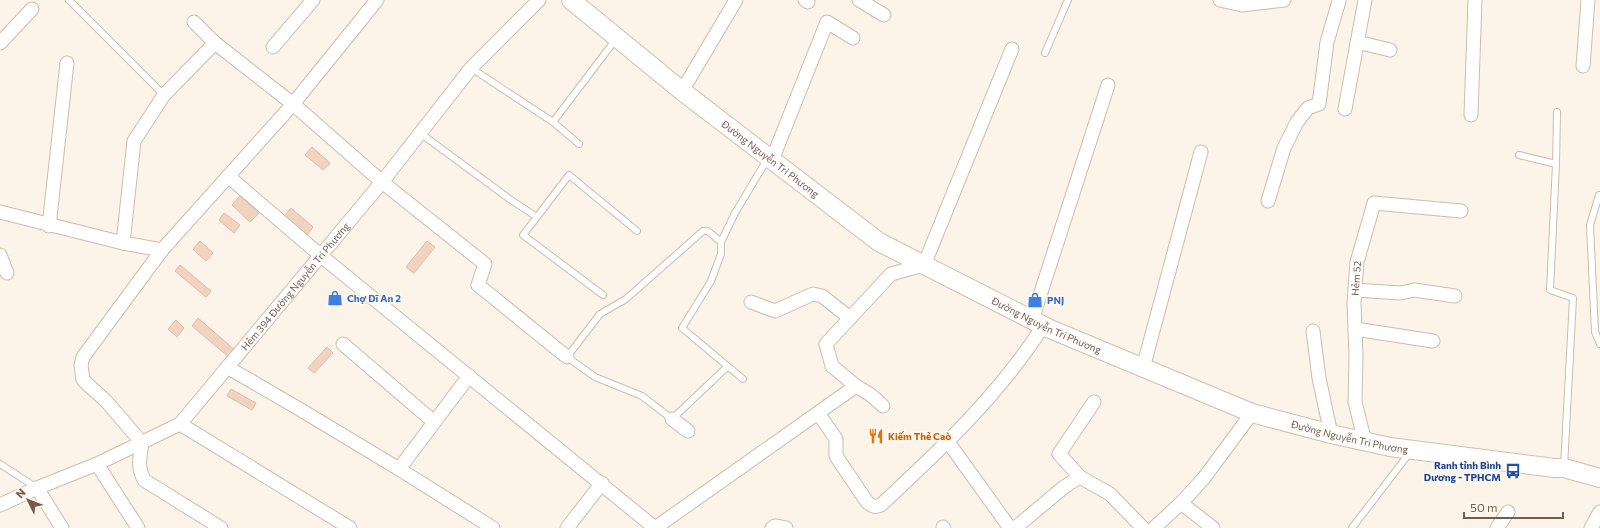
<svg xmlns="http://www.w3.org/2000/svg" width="1600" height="528" viewBox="0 0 1600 528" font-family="Commissioner,sans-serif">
  <rect width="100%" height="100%" fill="#fcf4e9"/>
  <path fill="#f1d3c1" stroke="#e4b9a1" d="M 312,147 L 330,163 L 323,170 L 305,155 Z
    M 240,196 L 259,213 L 250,222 L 232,205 Z
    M 291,208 L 313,227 L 307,235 L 284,216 Z
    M 224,213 L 240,225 L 234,233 L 219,220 Z
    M 200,241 L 213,253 L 206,261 L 193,249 Z
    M 427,241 L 435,247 L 414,273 L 406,267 Z
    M 180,265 L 211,291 L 206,297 L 175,271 Z
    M 198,318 L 236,351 L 230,358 L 192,326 Z
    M 176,320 L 184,328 L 177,337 L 168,329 Z
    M 327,347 L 333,353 L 314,373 L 308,368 Z
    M 231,389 L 256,403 L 252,410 L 227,396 Z"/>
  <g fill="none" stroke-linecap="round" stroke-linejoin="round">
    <defs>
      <path id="lane" d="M 69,0 L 164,95
        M 1045,53 L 1068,0
        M 471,68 L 553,122 L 579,144
        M 553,122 L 616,39
        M 420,133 L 511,200 L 537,217 L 523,235 L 603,295
        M 1519,155 L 1556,164 L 1550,290 L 1573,298 L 1564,467
        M 1556,164 L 1557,112
        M 1600,195 L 1599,195 L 1590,225 L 1595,332 L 1600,344
        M 537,217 L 569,175 L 637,231
        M 721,242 L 708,231 L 703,231 L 626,299 L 600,314 L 567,357 L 595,377 L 642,396 L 672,419 L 727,367
        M 743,379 L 682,328 L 711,281 L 721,254 L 721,242 L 735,213 L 768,158
        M 0,464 L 37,488
        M 1352,528 L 1411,451"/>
      <g id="street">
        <path d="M 805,0 L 808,2"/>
        <path d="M 859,0 L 884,15"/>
        <path d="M 1220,0 L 1242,5 L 1284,0"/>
        <path d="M 1357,42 L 1390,50"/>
        <path d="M 0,43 L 32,9"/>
        <path d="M 215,43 L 293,104 L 382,182 L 485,264 L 478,285 L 567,357"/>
        <path d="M 273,47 L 313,0"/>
        <path d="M 1583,66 L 1588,0"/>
        <path d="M 682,91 L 736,0"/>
        <path d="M 1345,109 L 1365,0"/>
        <path d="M 1471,115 L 1475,0"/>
        <path d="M 772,160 L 827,22 L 853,38"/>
        <path d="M 228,176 L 320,255 L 655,528"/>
        <path d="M 1268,201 L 1284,148 L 1297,122 L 1308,108 L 1319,104 L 1327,42 L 1339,1"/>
        <path d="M 0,212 L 123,243 L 162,250"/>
        <path d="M 49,226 L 67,63"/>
        <path d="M 123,243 L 134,141 L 164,95 L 215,43 L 194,22"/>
        <path d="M 0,255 L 7,273"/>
        <path d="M 1355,290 L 1401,293 L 1414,290 L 1455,296"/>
        <path d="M 751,302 L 775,311 L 813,294 L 822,296 L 850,318"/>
        <path d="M 1032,320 L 1108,85"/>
        <path d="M 1355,329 L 1433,341"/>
        <path d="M 1313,331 L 1319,378 L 1331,434"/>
        <path d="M 343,344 L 434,422"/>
        <path d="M 227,367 L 301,410 L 399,469"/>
        <path d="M 1143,368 L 1201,152"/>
        <path d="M 469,376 L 399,469 L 493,528"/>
        <path d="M 856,386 L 871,395 L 883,406"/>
        <path d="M 818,413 L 836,439 L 836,456 L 867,502 C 873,507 876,508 882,504 C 941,449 1000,394 1043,326"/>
        <path d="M 672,419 L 688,431"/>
        <path d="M 180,424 L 350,528"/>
        <path d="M 948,442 L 1010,528"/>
        <path id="s1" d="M 1365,442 L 1355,402 L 1356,355 L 1354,303 L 1357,262 L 1374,203 L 1461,211"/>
        <path d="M 97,464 L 138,528"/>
        <path d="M 1080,477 L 1059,454 L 1094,402"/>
        <path d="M 37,488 L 62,528"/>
        <path d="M 1181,503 L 1213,528"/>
        <path id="s2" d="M 0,505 L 37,488 L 97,464 L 180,424 L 382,182 L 471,68 L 539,0"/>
        <path d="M 943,527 L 944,528"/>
        <path d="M 221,528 L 144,480 C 137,466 140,458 142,443 L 107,402 L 83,380 L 81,365 L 83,357 L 162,250 L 293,104 L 377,0"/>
        <path d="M 567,528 L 602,483"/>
        <path d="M 655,528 L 856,386 L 832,366 L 826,344 L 891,274 L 924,265 L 1012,49"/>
        <path d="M 772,528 L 775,526 L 786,528"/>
        <path d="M 1015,528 L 1064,487 L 1080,477 L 1110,494 L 1143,528"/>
        <path d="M 1154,528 L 1181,503 L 1204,478 L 1252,413"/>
        <path d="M 1497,528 L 1508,512"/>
        <path d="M 1591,528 L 1600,512"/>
      </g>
      <g id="secondary">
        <path id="s3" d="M 571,0 L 682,91 L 879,242 L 1050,329 L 1252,413 L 1331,434 L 1390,447 L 1554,468 L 1564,468 L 1600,478"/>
      </g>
    </defs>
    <use href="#lane" stroke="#cebcae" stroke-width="8"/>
    <use href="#street" stroke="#cebcae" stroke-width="15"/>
    <use href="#secondary" stroke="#d4beae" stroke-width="20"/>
    <use href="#lane" stroke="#fff" stroke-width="6"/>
    <use href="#street" stroke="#fff" stroke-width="13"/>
    <use href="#secondary" stroke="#fff" stroke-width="18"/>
  </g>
  <defs>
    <symbol id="shop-bare" viewBox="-9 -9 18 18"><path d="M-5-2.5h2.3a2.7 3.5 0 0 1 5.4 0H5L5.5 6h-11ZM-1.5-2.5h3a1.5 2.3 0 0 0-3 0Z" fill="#3f7fe0" stroke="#fff8ef" stroke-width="2.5" paint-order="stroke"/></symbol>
    <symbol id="restaurant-bare" viewBox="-9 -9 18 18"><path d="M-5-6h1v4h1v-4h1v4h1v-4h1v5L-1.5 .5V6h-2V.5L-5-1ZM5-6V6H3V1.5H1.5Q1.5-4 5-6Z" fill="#e8710a" stroke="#fff8ef" stroke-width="2.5" paint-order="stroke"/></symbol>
    <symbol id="bus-bare" viewBox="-9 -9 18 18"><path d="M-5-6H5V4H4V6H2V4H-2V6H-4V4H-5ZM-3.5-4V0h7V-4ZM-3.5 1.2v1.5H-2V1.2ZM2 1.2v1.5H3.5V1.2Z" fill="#1a4fb4" stroke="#fff8ef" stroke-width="2.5" paint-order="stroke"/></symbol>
  </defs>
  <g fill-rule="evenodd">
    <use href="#shop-bare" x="324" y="287" width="22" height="22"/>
    <use href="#shop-bare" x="1024" y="289" width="22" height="22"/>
    <use href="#restaurant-bare" x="865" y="425" width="22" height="22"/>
    <use href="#bus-bare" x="1502" y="460" width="22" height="22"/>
  </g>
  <g text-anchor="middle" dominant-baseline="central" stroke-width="3.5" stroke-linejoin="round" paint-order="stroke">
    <g font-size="10" fill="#775b4c" stroke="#fff8ef">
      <text stroke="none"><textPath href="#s3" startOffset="255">Đường Nguyễn Tri Phương</textPath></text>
      <text stroke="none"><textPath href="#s1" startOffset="165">Hẻm 52</textPath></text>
      <text stroke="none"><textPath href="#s2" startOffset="377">Hẻm 394 Đường Nguyễn Tri Phương</textPath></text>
      <text stroke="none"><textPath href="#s3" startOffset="579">Đường Nguyễn Tri Phương</textPath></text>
      <text stroke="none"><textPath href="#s3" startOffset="903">Đường Nguyễn Tri Phương</textPath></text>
    </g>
    <g font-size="10" font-weight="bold" fill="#366cbe" stroke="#fff8ef" text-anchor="start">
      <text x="347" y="298">Chợ Dĩ An 2</text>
      <text x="1047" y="300">PNJ</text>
    </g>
    <g font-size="10" font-weight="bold" fill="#c56008" stroke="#fff8ef" text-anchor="start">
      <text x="888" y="436">Kiếm Thẻ Caò</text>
    </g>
    <g font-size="10" font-weight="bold" fill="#164399" stroke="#fff8ef" text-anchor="end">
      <text x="1501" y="465">Ranh tỉnh Bình<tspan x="1501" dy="12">Dương - TPHCM</tspan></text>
    </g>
  </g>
  <g transform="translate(28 500) rotate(313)" stroke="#fff8ef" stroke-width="3" paint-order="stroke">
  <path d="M0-3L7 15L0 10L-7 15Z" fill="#775b4c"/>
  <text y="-6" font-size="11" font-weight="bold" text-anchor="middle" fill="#775b4c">N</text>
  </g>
  <path d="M1464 512v6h99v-6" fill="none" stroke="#775b4c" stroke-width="2"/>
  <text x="1470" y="512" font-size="12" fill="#775b4c" stroke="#fff8ef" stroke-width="3" paint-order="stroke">50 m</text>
</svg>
